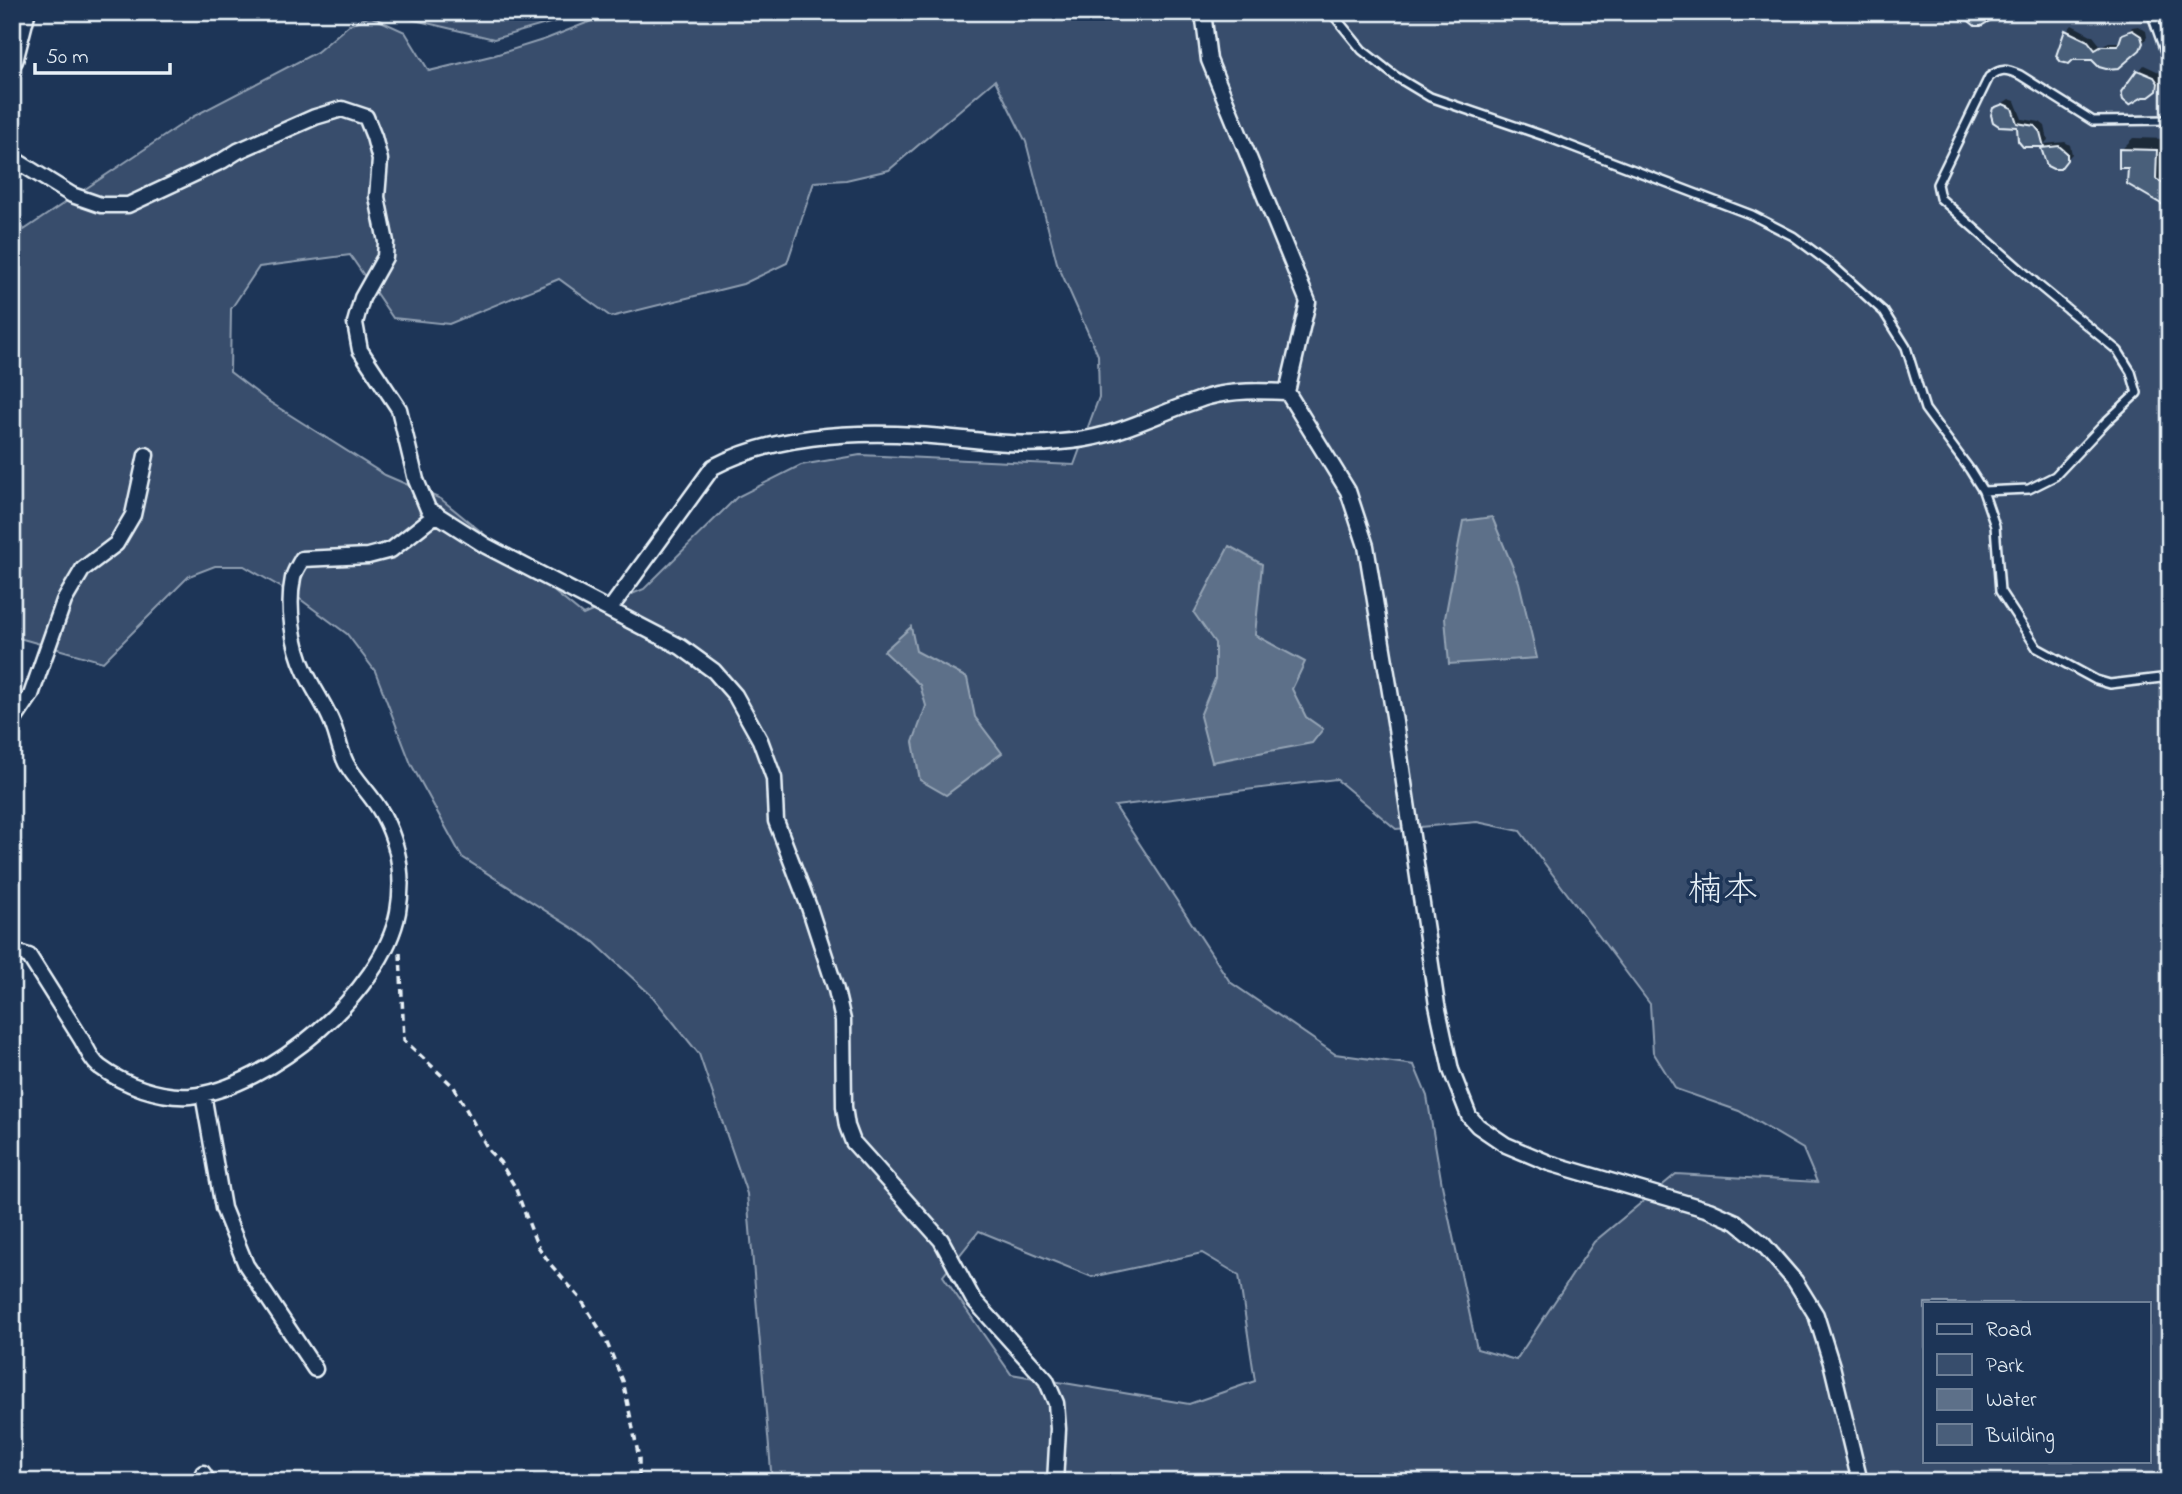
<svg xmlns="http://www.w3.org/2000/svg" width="2182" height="1494" viewBox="0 0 2182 1494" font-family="'Indie Flower','Klee One',sans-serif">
  <rect width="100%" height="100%" fill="#1d3557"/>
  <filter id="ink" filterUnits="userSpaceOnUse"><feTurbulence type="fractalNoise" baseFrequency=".0143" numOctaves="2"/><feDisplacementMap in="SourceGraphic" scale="14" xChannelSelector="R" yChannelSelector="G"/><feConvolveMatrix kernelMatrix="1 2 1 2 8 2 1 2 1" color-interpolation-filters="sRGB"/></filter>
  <g filter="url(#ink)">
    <path fill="#374d6c" stroke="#909fb2" stroke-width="2" fill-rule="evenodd" d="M 381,12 L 588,12 L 494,39 Z
      M 614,12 L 2170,12 L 2170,1482 L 772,1482 L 747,1194 L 699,1054 L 653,997 L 594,942 L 462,857 L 411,764 L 375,671 L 347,634 L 296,596 L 244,566 L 215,566 L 189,576 L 103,662 L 12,636 L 12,204 L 24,230 L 194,116 L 317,52 L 349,25 L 370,16 L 405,32 L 429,71 L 495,55 L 546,39 ZM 995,80 L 1026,142 L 1057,263 L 1098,355 L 1099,397 L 1074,465 L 860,455 L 801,465 L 737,497 L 644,589 L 583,615 L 441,499 L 385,475 L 268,401 L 230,372 L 231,309 L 259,267 L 350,255 L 393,318 L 449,324 L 559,279 L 611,317 L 743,284 L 787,263 L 814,182 L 846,180 L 889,170 ZM 1336,779 L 1396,829 L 1477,822 L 1520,831 L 1650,1004 L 1653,1052 L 1676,1089 L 1739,1111 L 1803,1149 L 1817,1182 L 1676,1174 L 1594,1242 L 1516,1360 L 1477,1349 L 1442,1185 L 1427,1096 L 1414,1065 L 1335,1054 L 1230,982 L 1115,806 ZM 979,1231 L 1092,1277 L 1202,1253 L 1239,1275 L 1255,1381 L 1189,1404 L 1011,1374 L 943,1276 ZM 1925,1303 L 2149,1303 L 2149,1461 L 1925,1461 Z"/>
    <path fill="#5d7089" stroke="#95a4b5" stroke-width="2" d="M 1492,517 L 1519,582 L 1537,658 L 1449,664 L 1445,618 L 1463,521 Z
      M 1229,546 L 1262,564 L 1255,635 L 1305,662 L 1292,689 L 1306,717 L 1323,729 L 1312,743 L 1212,762 L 1200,716 L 1215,679 L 1215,643 L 1194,613 Z
      M 911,627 L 916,651 L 967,678 L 975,717 L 1002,753 L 946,795 L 920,780 L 913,742 L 926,706 L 920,685 L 884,651 Z"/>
    <path fill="#0007" d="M 2072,25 L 2093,36 L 2101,46 L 2109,42 L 2122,42 L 2132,27 L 2138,26 L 2146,31 L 2147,37 L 2139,49 L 2093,58 L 2058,55 L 2067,31 Z
      M 2144,65 L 2159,72 L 2162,77 L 2160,86 L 2154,92 L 2139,71 Z
      M 2009,99 L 2015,101 L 2022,119 L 2040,122 L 2045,126 L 2048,140 L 2044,144 L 2065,142 L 2070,145 L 2072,154 L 2065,161 L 2043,149 L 2046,146 L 2024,145 L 2019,125 L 1997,107 Z
      M 2133,138 L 2168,139 L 2170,207 L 2121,150 Z"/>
    <path fill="#495e7a" stroke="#e8f1f8" stroke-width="2" d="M 1958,12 L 2004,12 L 1981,26 L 1975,26 Z
      M 2065,30 L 2088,41 L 2095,50 L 2102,46 L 2118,46 L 2122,34 L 2132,30 L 2141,36 L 2143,43 L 2140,50 L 2119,68 L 2106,69 L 2099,67 L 2092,60 L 2073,60 L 2069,64 L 2061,62 L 2056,56 Z
      M 2137,70 L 2154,77 L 2158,83 L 2157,91 L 2149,97 L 2143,97 L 2129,105 L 2123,100 L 2121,92 Z
      M 2003,104 L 2012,108 L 2017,123 L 2035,126 L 2040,132 L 2044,147 L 2023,147 L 2018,141 L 2017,127 L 1999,126 L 1993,122 L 1991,115 L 1993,108 Z
      M 2059,146 L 2067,153 L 2067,160 L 2060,169 L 2053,169 L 2047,166 L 2041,148 Z
      M 2119,149 L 2157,150 L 2156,179 L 2170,187 L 2170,209 L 2127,184 L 2128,168 L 2119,168 Z"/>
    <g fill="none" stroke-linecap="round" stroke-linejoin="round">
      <defs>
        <path id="service" d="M 1331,12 L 1362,50 L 1395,76 L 1430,97 L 1547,137 L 1752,215 L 1793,236 L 1832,265 L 1884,312 L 1906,347 L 1925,409 L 1970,470 L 1983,491 L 1995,526 L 2000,591 L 2037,648 L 2096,680 L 2110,684 L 2170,677
          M 2151,12 L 2170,66
          M 1983,491 L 2029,489 L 2055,476 L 2107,421 L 2137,393 L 2131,372 L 2118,351 L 2037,284 L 1940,198 L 1937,184 L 1989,77 C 2001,68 2006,69 2020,75 L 2093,121 L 2170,120"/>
        <path id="minor" d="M 1203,12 L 1209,60 L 1308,302 L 1287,392 L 1348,491 L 1366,546 L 1395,722 L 1437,1005 L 1451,1070 L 1469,1116 L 1478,1126 L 1506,1145 L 1549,1163 L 1709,1210 L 1736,1222 L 1763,1244 L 1795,1281 L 1816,1315 L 1832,1366 L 1860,1482
          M 12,158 L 72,195 L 101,205 L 128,205 L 222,161 L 238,151 L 315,117 L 342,109 L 366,117 L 374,137 L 380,160 L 377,197 L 386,242 L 385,257 L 362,298 L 355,323 L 360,350 L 399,409 L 416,480 L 428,509 L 486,546 L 681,647 L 714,671 L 735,695 L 760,740 L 774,778 L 776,821 L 809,907 L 836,990 L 843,1020 L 844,1107 L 847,1126 L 853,1142 L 941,1240 L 973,1299 L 1046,1380 L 1056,1403 L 1058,1429 L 1055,1482
          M 610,609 L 713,467 C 772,436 850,431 916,435 C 964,437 1013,448 1060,442 C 1075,441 1093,438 1107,434 C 1142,424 1174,407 1208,397 C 1234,390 1260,391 1287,392
          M 12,723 L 31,695 L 64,601 L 83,569 L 116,544 L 133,515 L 146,455
          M 12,951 L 29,956 C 46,983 63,1010 80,1037 C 86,1046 91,1061 100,1067 C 124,1085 160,1098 190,1096 C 269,1088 383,992 398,912 C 404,878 399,845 383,815 C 373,796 356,781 346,763 C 339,749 337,732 330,718 C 323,702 312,687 305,671 C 293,646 287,606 293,578 C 294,572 299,565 302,559 L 368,556 L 391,550 L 437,514
          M 203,1094 L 223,1208 L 246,1265 L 315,1369
          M 203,1473 L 208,1482"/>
        <path id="secondary" d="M 12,59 L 24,12"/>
      </defs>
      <use href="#service" stroke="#e8f1f8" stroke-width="12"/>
      <use href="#minor" stroke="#e8f1f8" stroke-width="19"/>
      <use href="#secondary" stroke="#e8f1f8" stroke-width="26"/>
      <path stroke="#e8f1f8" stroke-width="3.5" stroke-dasharray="7 5" stroke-linecap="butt" d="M 400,953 L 404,1040 L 454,1087 L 489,1151 L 500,1162 L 515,1187 L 537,1245 L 551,1265 L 580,1298 L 604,1336 L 623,1381 L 639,1458 L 639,1482"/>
      <use href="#service" stroke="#1d3557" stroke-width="7"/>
      <use href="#minor" stroke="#1d3557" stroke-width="14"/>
      <use href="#secondary" stroke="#1d3557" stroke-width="21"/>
    </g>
  </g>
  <g text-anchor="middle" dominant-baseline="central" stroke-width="7" stroke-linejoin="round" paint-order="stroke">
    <g font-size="35" fill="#e8f1f8" stroke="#1d3557">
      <text x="1723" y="891">楠本</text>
    </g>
  </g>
  <rect width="2182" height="1494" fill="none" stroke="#1d3557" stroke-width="42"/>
  <rect x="21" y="21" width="2140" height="1452" fill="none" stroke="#e8f1f8" stroke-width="2.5" filter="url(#ink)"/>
  <rect x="1923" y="1302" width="228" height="161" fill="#1d3557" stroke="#6e8097" stroke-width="2"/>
  <rect x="1937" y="1324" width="35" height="10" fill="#1d3557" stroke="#6e8097" stroke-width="2"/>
  <text x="1986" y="1336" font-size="21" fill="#e8f1f8">Road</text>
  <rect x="1937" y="1354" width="35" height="21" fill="#374d6c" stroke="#6e8097" stroke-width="2"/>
  <text x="1986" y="1372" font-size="21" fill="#e8f1f8">Park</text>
  <rect x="1937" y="1389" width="35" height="21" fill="#5d7089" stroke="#6e8097" stroke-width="2"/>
  <text x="1986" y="1406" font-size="21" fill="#e8f1f8">Water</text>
  <rect x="1937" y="1424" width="35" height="21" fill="#495e7a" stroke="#6e8097" stroke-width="2"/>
  <text x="1986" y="1442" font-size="21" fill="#e8f1f8">Building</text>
  <path d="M35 63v10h135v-10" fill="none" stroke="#e8f1f8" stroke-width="3.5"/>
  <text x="46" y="63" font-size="21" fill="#e8f1f8" stroke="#1d3557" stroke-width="5" paint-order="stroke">50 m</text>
</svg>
